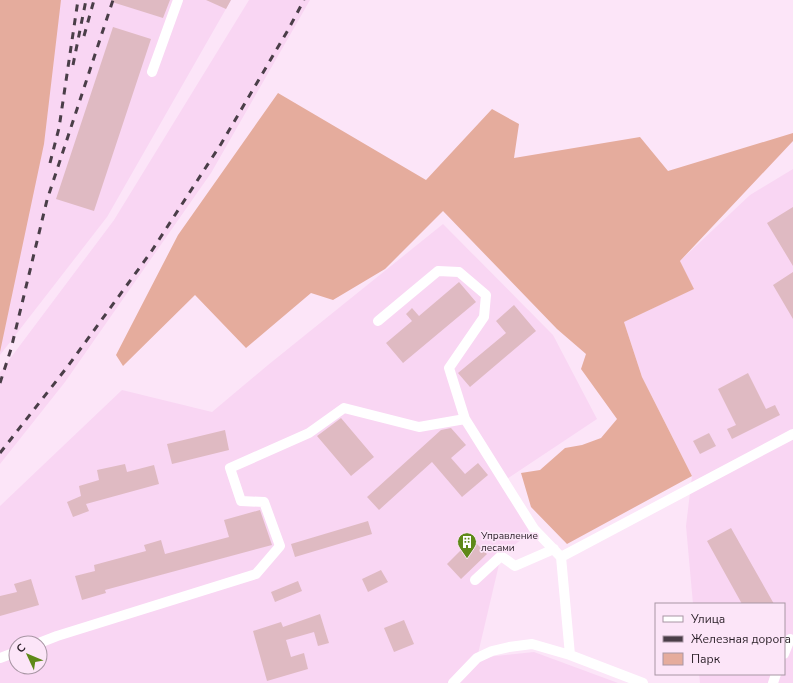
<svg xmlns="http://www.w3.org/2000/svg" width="793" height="683" viewBox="0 0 793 683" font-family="'Nunito Sans',sans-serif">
  <rect width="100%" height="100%" fill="#fce5f8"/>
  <path fill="#f9d6f3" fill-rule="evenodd" d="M 0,0 L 231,0 L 107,217 L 0,355 Z
    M 249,0 L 310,0 L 211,173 L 65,382 L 0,464 L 0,372 L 114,220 Z
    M 793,169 L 793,683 L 700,683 L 699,674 L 784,674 L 784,604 L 693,604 L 686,526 L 692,476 L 642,377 L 624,322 L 693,289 L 680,261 L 750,195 Z
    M 443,224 L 553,335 L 597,419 L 504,481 L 534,529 L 501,556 L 477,658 L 534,652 L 618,683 L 0,683 L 0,506 L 122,390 L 212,412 L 268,365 ZM 16,643 L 40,643 L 40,667 L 16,667 Z"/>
  <path fill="#e5ac9d" d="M 0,0 L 61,0 L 44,144 L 0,352 Z
    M 278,93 L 426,180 L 492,109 L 519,124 L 514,158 L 640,137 L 668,171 L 793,133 L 793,141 L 680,261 L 694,289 L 624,322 L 642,377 L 692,476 L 567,544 L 531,507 L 521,473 L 540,470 L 565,448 L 582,445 L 601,438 L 617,419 L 581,369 L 586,354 L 557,329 L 443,211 L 385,269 L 333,300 L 311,293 L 246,348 L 195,295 L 123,366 L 116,355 L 178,235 Z"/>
  <path fill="#dfbac2" d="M 112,0 L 170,0 L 163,18 L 112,2 Z
    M 206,0 L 231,0 L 226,9 Z
    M 113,27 L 151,39 L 94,211 L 56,199 Z
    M 793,207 L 793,266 L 767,223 Z
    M 793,272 L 793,319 L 773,285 Z
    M 459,282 L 476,302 L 403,363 L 386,343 L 412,321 L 406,314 L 412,308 L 419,316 Z
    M 514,305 L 536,331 L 470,387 L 458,373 L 506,333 L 496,321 Z
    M 748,373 L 766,409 L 775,405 L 780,415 L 732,439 L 727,429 L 736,425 L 718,389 Z
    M 341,418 L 374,457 L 351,476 L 317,436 Z
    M 451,428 L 466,445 L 451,458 L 465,474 L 478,463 L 488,475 L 462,497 L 432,462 L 379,510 L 367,497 L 441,430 Z
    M 225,430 L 229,450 L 172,464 L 167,444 Z
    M 709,433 L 716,446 L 700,454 L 693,441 Z
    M 125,464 L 127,472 L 154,465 L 159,484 L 86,504 L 89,511 L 73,517 L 67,502 L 81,496 L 79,486 L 99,480 L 97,470 Z
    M 260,510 L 272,545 L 105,590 L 106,593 L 82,600 L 75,576 L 95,571 L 94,565 L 146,551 L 144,545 L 161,540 L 165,554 L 229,537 L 224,520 Z
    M 368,521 L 372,534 L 295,557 L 291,544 Z
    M 731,528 L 774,604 L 742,604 L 707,541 Z
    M 472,539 L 487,554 L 461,579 L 447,564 Z
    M 381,570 L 388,582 L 368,592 L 362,579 Z
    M 31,579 L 39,605 L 0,616 L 0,596 L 17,592 L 14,584 Z
    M 298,581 L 302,591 L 275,602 L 271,592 Z
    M 320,614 L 329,643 L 318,646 L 314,632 L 286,640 L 291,657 L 304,653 L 308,669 L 267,681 L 253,631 L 281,622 L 283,627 Z
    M 404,620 L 414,644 L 394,652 L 384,628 Z"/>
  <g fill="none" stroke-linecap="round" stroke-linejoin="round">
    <path stroke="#fff" stroke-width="10" d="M 152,72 L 178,0
      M 378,321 L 438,271 L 459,272 L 486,295 L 484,317 L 449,368 L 465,419
      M 475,580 L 501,556 L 515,566 L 554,549
      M 39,643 L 57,636 L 256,574 L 280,546 L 264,502 L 241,501 L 230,468 L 309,433 L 344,408 L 419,427 L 465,419 L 534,529 L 561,557
      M 784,654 L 790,639
      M 570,655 L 561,557 L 793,434
      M 0,658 L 16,652
      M 453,683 L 477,658 L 492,651 L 509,647 L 532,644 L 570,655 L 643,683
      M 773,683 L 776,674"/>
    <path stroke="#4a3e48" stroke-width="3" stroke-dasharray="7 7" stroke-linecap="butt" d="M 84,36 L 94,0
      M 73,65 L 86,0
      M 50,163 L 59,128 L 78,0
      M 0,383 L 11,349 L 47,200 L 113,0
      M 0,453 L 68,366 L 151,252 L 221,144 L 288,30 L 304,0"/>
  </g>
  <defs>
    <symbol id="building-pin" viewBox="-11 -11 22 30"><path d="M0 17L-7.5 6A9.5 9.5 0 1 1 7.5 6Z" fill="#5e8918" stroke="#fce5f8"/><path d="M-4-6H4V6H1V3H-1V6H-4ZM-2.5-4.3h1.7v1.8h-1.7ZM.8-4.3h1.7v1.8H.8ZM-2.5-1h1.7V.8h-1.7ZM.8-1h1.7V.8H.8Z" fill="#fff"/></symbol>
  </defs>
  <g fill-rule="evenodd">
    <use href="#building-pin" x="456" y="531" width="22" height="30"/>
  </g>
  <g text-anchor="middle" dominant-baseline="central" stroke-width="3.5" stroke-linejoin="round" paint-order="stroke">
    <g font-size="10" fill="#291f27" stroke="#fce5f8" text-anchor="start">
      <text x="481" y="536">Управление<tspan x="481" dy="12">лесами</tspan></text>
    </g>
  </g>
  <rect x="655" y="603" width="130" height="72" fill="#fce5f8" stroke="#a896a4"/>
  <rect x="663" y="616" width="20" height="6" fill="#ffffff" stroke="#a896a4"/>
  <text x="691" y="623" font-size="12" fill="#291f27">Улица</text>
  <rect x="663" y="636" width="20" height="6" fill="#4a3e48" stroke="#a896a4"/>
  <text x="691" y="643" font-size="12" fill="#291f27">Железная дорога</text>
  <rect x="663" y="653" width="20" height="12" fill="#e5ac9d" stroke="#a896a4"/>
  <text x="691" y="663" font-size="12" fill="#291f27">Парк</text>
  <g transform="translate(28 655) rotate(314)"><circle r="19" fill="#fce5f8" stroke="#a896a4"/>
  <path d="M0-3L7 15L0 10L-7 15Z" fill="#5e8918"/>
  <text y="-6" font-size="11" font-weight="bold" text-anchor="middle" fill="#291f27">С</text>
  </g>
</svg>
